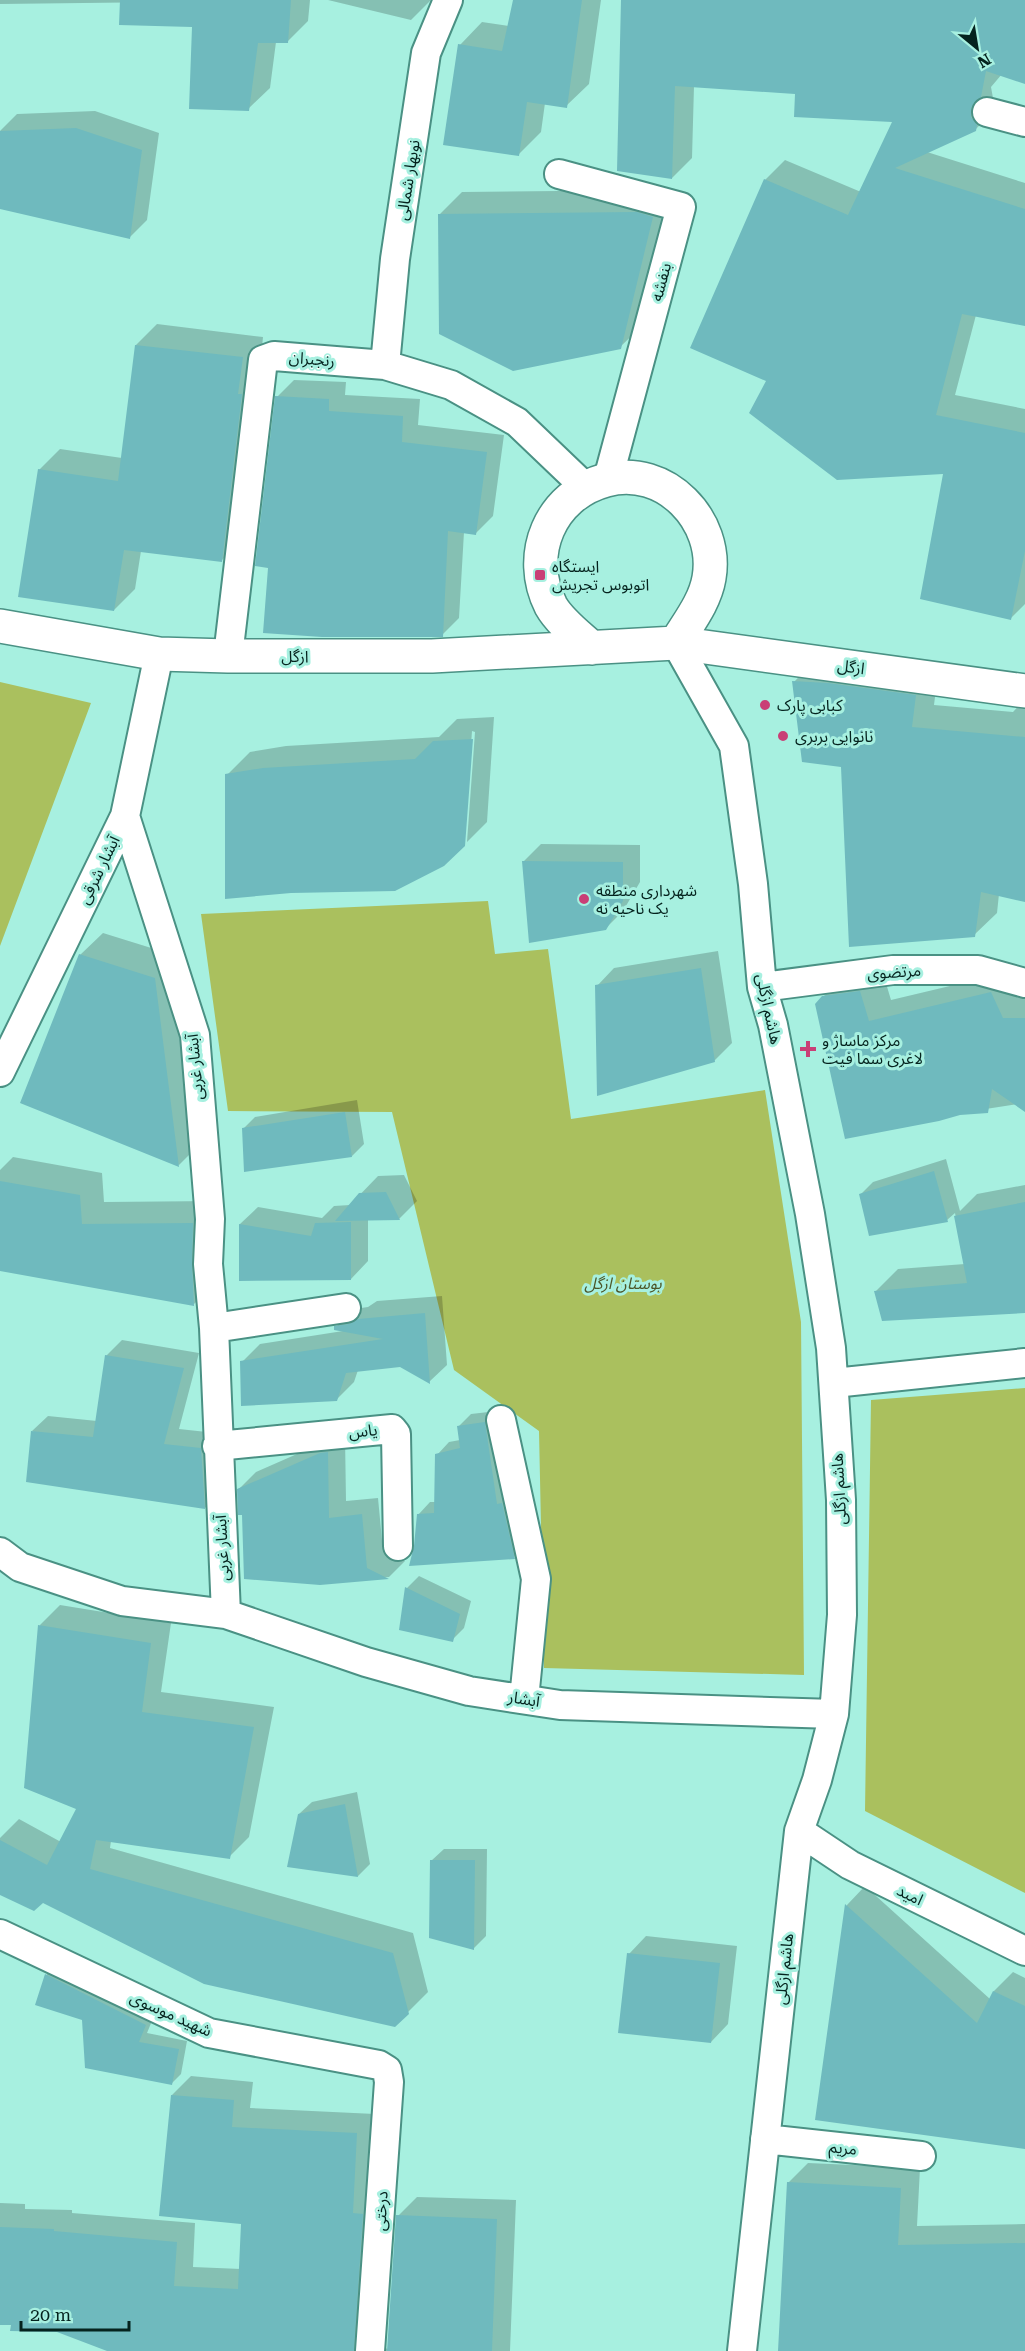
<svg xmlns="http://www.w3.org/2000/svg" width="1025" height="2351" viewBox="0 0 1025 2351" font-family="'Roboto Serif','Noto Sans Arabic',serif">
  <rect width="100%" height="100%" fill="#a7f0e0"/>
  <path fill="#aac05e" d="M 0,682 L 91,703 L 0,946 Z
    M 488,901 L 495,954 L 548,949 L 571,1119 L 765,1090 L 801,1322 L 804,1675 L 544,1668 L 539,1431 L 454,1370 L 392,1112 L 228,1111 L 201,914 Z
    M 1025,1388 L 1025,1893 L 865,1811 L 871,1400 Z"/>
  <path fill="#0003" d="M 0,0 L 310,0 L 308,21 L 287,42 L 276,42 L 270,88 L 248,109 L 193,26 L 168,2 L 0,4 Z
    M 328,0 L 431,0 L 411,20 Z
    M 514,0 L 601,0 L 589,84 L 566,106 L 545,103 L 541,132 L 518,155 L 460,45 L 482,22 L 509,26 Z
    M 622,0 L 1025,0 L 1025,82 L 1002,74 L 991,87 L 995,109 L 975,130 L 927,152 L 1025,183 L 1025,325 L 976,315 L 955,395 L 1025,409 L 1025,604 L 1010,619 L 945,473 L 768,380 L 765,180 L 785,160 L 861,192 L 894,120 L 797,93 L 694,86 L 692,158 L 672,178 Z
    M 95,111 L 159,133 L 147,220 L 130,237 L 0,207 L 0,131 L 17,114 Z
    M 660,190 L 675,194 L 643,325 L 620,347 L 439,215 L 462,192 Z
    M 157,324 L 263,337 L 243,539 L 222,560 L 141,551 L 135,589 L 114,610 L 39,470 L 60,449 L 122,458 L 136,345 Z
    M 294,380 L 346,382 L 345,395 L 420,399 L 418,425 L 504,435 L 493,516 L 476,533 L 464,532 L 459,618 L 442,635 L 277,397 Z
    M 816,659 L 938,673 L 934,705 L 1013,712 L 1025,699 L 1025,900 L 999,894 L 997,913 L 974,935 L 842,766 L 794,682 Z
    M 494,717 L 487,822 L 467,842 L 475,732 L 472,731 L 464,845 L 227,775 L 250,752 L 286,746 L 439,737 L 457,719 Z
    M 541,844 L 640,845 L 640,882 L 623,911 L 605,929 L 523,862 Z
    M 103,933 L 177,956 L 201,1143 L 179,1165 L 22,1103 L 80,955 Z
    M 718,951 L 732,1043 L 714,1061 L 597,986 L 614,968 Z
    M 882,970 L 891,1000 L 1013,971 L 1025,997 L 1025,1103 L 960,1113 L 823,997 L 846,974 Z
    M 357,1100 L 364,1144 L 352,1156 L 243,1129 L 255,1117 Z
    M 13,1157 L 102,1173 L 104,1202 L 215,1201 L 216,1282 L 194,1304 L 0,1270 L 0,1170 Z
    M 946,1159 L 960,1211 L 977,1194 L 1025,1185 L 1025,1311 L 876,1291 L 898,1269 L 965,1264 L 955,1213 L 947,1220 L 861,1194 L 873,1182 Z
    M 404,1175 L 417,1201 L 399,1219 L 368,1219 L 368,1261 L 351,1279 L 241,1279 L 240,1224 L 258,1207 L 322,1218 L 334,1206 L 350,1205 L 378,1176 Z
    M 442,1296 L 447,1365 L 429,1382 L 400,1366 L 358,1370 L 354,1382 L 336,1400 L 242,1362 L 260,1344 L 343,1331 L 336,1327 L 354,1309 L 368,1307 L 377,1301 Z
    M 122,1340 L 199,1353 L 179,1429 L 216,1433 L 220,1492 L 205,1508 L 32,1431 L 48,1416 L 97,1421 L 106,1356 Z
    M 497,1411 L 526,1545 L 514,1557 L 416,1547 L 418,1515 L 430,1502 L 436,1502 L 437,1455 L 449,1442 L 460,1440 L 459,1426 L 471,1414 Z
    M 338,1436 L 345,1436 L 346,1501 L 378,1498 L 383,1551 L 405,1561 L 389,1577 L 320,1583 L 239,1489 L 256,1472 Z
    M 419,1576 L 471,1601 L 464,1628 L 452,1640 L 401,1628 L 407,1588 Z
    M 60,1605 L 171,1623 L 161,1692 L 274,1707 L 249,1837 L 229,1857 L 111,1841 L 110,1848 L 413,1933 L 428,1992 L 395,2025 L 43,1901 L 0,1893 L 0,1838 L 19,1819 L 61,1842 L 78,1808 L 40,1625 Z
    M 357,1792 L 370,1864 L 358,1876 L 289,1866 L 299,1814 L 312,1802 Z
    M 444,1849 L 487,1849 L 486,1936 L 474,1948 L 431,1861 Z
    M 865,1886 L 990,1999 L 994,1991 L 1013,1972 L 1025,1978 L 1025,2148 L 817,2118 L 847,1905 Z
    M 646,1936 L 737,1946 L 728,2024 L 711,2042 L 629,1954 Z
    M 56,1965 L 154,2016 L 147,2033 L 187,2041 L 181,2074 L 172,2083 L 83,2019 L 37,2004 L 47,1974 Z
    M 191,2076 L 253,2082 L 250,2108 L 375,2114 L 379,2346 L 388,2349 L 398,2216 L 417,2197 L 516,2200 L 510,2351 L 111,2351 L 57,2331 L 0,2323 L 0,2203 L 25,2204 L 25,2209 L 72,2210 L 72,2213 L 195,2223 L 193,2267 L 241,2269 L 243,2222 L 172,2095 Z
    M 808,2163 L 920,2168 L 917,2226 L 1025,2224 L 1025,2351 L 779,2351 L 788,2183 Z"/>
  <path fill="#6fbabe" d="M 120,0 L 291,0 L 288,43 L 258,43 L 249,111 L 189,109 L 192,27 L 119,25 Z
    M 513,0 L 582,0 L 567,108 L 527,102 L 519,156 L 443,145 L 458,44 L 502,51 Z
    M 621,0 L 1025,0 L 1025,84 L 986,71 L 981,97 L 971,108 L 971,117 L 977,125 L 976,131 L 895,168 L 1025,209 L 1025,326 L 962,314 L 936,415 L 1025,433 L 1025,551 L 1011,620 L 920,599 L 943,474 L 837,480 L 749,413 L 766,381 L 690,348 L 764,179 L 848,215 L 892,122 L 794,117 L 795,94 L 675,86 L 672,179 L 617,171 Z
    M 76,128 L 142,150 L 130,239 L 0,209 L 0,131 Z
    M 637,212 L 653,217 L 621,349 L 513,371 L 439,334 L 438,214 Z
    M 135,345 L 243,357 L 238,394 L 242,394 L 222,562 L 124,550 L 114,611 L 18,597 L 38,469 L 118,481 Z
    M 275,396 L 329,399 L 329,411 L 403,416 L 402,442 L 487,452 L 476,535 L 448,531 L 443,637 L 322,637 L 263,633 L 268,568 L 255,566 Z
    M 792,681 L 828,683 L 916,695 L 912,727 L 1025,737 L 1025,902 L 981,892 L 975,937 L 849,947 L 841,767 L 802,762 Z
    M 473,739 L 465,846 L 444,866 L 395,891 L 291,893 L 225,899 L 225,774 L 263,768 L 415,759 L 433,741 Z
    M 522,861 L 623,862 L 623,901 L 606,930 L 529,943 Z
    M 79,954 L 155,978 L 179,1167 L 20,1103 Z
    M 701,968 L 715,1062 L 597,1096 L 595,985 Z
    M 860,991 L 869,1021 L 991,992 L 1003,1018 L 1025,1018 L 1025,1112 L 992,1089 L 988,1113 L 960,1115 L 939,1121 L 845,1139 L 815,1004 L 822,996 Z
    M 345,1112 L 352,1157 L 244,1172 L 242,1128 Z
    M 934,1171 L 948,1222 L 869,1236 L 859,1194 Z
    M 0,1181 L 80,1195 L 82,1224 L 193,1223 L 192,1263 L 194,1306 L 0,1271 Z
    M 386,1192 L 400,1220 L 335,1221 L 359,1193 Z
    M 1025,1202 L 1025,1313 L 882,1321 L 874,1291 L 967,1283 L 954,1216 Z
    M 351,1222 L 351,1280 L 239,1281 L 239,1224 L 311,1236 L 315,1223 Z
    M 425,1313 L 430,1384 L 400,1367 L 346,1373 L 337,1401 L 241,1406 L 240,1361 L 383,1339 L 334,1330 L 334,1326 L 349,1324 L 358,1319 Z
    M 105,1355 L 184,1368 L 164,1444 L 201,1448 L 205,1509 L 26,1482 L 31,1431 L 93,1437 Z
    M 485,1422 L 497,1504 L 502,1503 L 515,1559 L 409,1566 L 414,1546 L 417,1514 L 434,1513 L 435,1454 L 460,1448 L 457,1426 Z
    M 328,1452 L 329,1518 L 362,1514 L 367,1568 L 389,1579 L 320,1585 L 244,1579 L 242,1515 L 238,1515 L 237,1489 L 320,1453 Z
    M 405,1587 L 460,1614 L 453,1642 L 399,1630 Z
    M 38,1625 L 151,1643 L 142,1712 L 254,1727 L 230,1859 L 96,1840 L 90,1869 L 393,1953 L 409,2014 L 395,2027 L 204,1984 L 43,1903 L 34,1911 L 0,1895 L 0,1840 L 47,1865 L 76,1809 L 24,1788 Z
    M 345,1804 L 358,1877 L 287,1867 L 298,1814 Z
    M 430,1860 L 475,1860 L 474,1950 L 429,1938 Z
    M 845,1904 L 977,2023 L 993,1991 L 1025,2006 L 1025,2149 L 815,2120 Z
    M 627,1953 L 720,1963 L 711,2043 L 618,2033 Z
    M 45,1974 L 146,2025 L 139,2042 L 179,2049 L 172,2085 L 85,2068 L 82,2020 L 35,2005 Z
    M 171,2095 L 234,2100 L 232,2127 L 357,2133 L 353,2213 L 363,2214 L 354,2351 L 107,2351 L 57,2332 L 10,2331 L 11,2325 L 0,2325 L 0,2227 L 54,2229 L 54,2231 L 177,2242 L 174,2286 L 238,2289 L 241,2224 L 159,2216 Z
    M 787,2182 L 901,2188 L 898,2245 L 1025,2243 L 1025,2351 L 778,2351 Z
    M 396,2215 L 497,2219 L 492,2351 L 387,2351 Z"/>
  <g fill="none" stroke-linecap="round" stroke-linejoin="round">
    <defs>
      <path id="minor" d="M 987,112 L 1025,122
        M 559,174 L 681,207 L 608,479
        M 385,365 L 395,259 L 426,53 L 448,0
        M 676,643 L 734,746 L 753,884 L 762,987 L 773,1025 L 810,1214 L 831,1348 L 841,1500 L 842,1615 L 834,1714 L 817,1780 L 799,1831 L 742,2351
        M 228,656 L 263,360 L 274,356 L 385,365 L 451,385 L 517,422 L 585,487
        M 125,816 L 195,1035 L 210,1219 L 208,1264 L 214,1328 L 226,1614
        M 762,987 L 893,970 L 978,970 L 1025,983
        M 0,1072 L 125,816 L 159,654
        M 214,1328 L 346,1308
        M 834,1383 L 1025,1363
        M 501,1420 L 536,1579 L 524,1699
        M 217,1446 L 392,1429 L 396,1434 L 398,1546
        M 0,1552 L 20,1567 L 122,1601 L 226,1614 L 366,1662 L 469,1691 L 560,1705 L 834,1714
        M 799,1831 L 850,1865 L 1025,1951
        M 0,1934 L 209,2033 L 379,2065 L 387,2070 L 389,2082 L 370,2351
        M 765,2139 L 921,2156"/>
      <path id="secondary" d="M 0,626 L 159,654 L 228,656 L 432,656 L 676,643 L 1025,691
        M 592,648 C 579,636 560,622 551,606 C 525,555 550,495 606,480 C 665,464 719,521 709,578 C 705,602 688,623 676,643"/>
    </defs>
    <use href="#minor" stroke="#4a9184" stroke-width="32"/>
    <use href="#secondary" stroke="#4a9184" stroke-width="36"/>
    <use href="#minor" stroke="#fff" stroke-width="28"/>
    <use href="#secondary" stroke="#fff" stroke-width="33"/>
  </g>
  <g fill="#c93f76" stroke="#a7f0e0" stroke-width="2">
    <rect x="534" y="569" width="12" height="12" rx="3"/>
    <circle cx="765" cy="705" r="6"/>
    <circle cx="783" cy="736" r="6"/>
    <circle cx="584" cy="899" r="6"/>
    <path d="M805 1040h6v6h6v6h-6v6h-6v-6h-6v-6h6z"/>
  </g>
  <g text-anchor="middle" dominant-baseline="central" stroke-width="6" stroke-linejoin="round" paint-order="stroke">
    <g font-size="16" fill="#05231e" stroke="#a7f0e0">
      <text transform="translate(408 180) rotate(-81)">نوبهار شمالی</text>
      <text transform="translate(661 282) rotate(-75)">بنفشه</text>
      <text transform="translate(312 359) rotate(5)">رنجبران</text>
      <text x="295" y="656">ازگل</text>
      <text transform="translate(851 667) rotate(8)">ازگل</text>
      <text transform="translate(99 870) rotate(-64)">آبشار شرقی</text>
      <text transform="translate(894 972) rotate(-4)">مرتضوی</text>
      <text transform="translate(769 1009) rotate(78)">هاشم ازگلی</text>
      <text transform="translate(195 1067) rotate(-95)">آبشار غربی</text>
      <text transform="translate(363 1431) rotate(-6)">یاس</text>
      <text transform="translate(839 1489) rotate(-93)">هاشم ازگلی</text>
      <text transform="translate(222 1548) rotate(-93)">آبشار غربی</text>
      <text transform="translate(524 1699) rotate(9)">آبشار</text>
      <text transform="translate(910 1895) rotate(26)">امید</text>
      <text transform="translate(784 1969) rotate(-84)">هاشم ازگلی</text>
      <text transform="translate(171 2014) rotate(24)">شهید موسوی</text>
      <text transform="translate(843 2148) rotate(6)">مریم</text>
      <text transform="translate(381 2211) rotate(-87)">درختی</text>
    </g>
    <g font-size="16" fill="#05231e" stroke="#a7f0e0" text-anchor="start">
      <text x="552" y="566">ایستگاه<tspan x="552" dy="18">اتوبوس تجریش</tspan></text>
      <text x="777" y="705">کبابی پارک</text>
      <text x="795" y="736">نانوایی بربری</text>
      <text x="596" y="890">شهرداری منطقه<tspan x="596" dy="18">یک ناحیه نه</tspan></text>
      <text x="822" y="1040">مرکز ماساژ و<tspan x="822" dy="18">لاغری سما فیت</tspan></text>
    </g>
    <g font-size="16" font-style="italic" fill="#4c5628" stroke="#a7f0e0">
      <text x="623" y="1283">بوستان ازگل</text>
    </g>
  </g>
  <g transform="translate(977 48) rotate(150)" stroke="#a7f0e0" stroke-width="4.5" paint-order="stroke">
  <path d="M0-4.5L10 22L0 15L-10 22Z" fill="#05231e"/>
  <text y="-9" font-size="16" font-weight="bold" text-anchor="middle" fill="#05231e">N</text>
  </g>
  <path d="M21 2321v9h108v-9" fill="none" stroke="#05231e" stroke-width="3"/>
  <text x="30" y="2321" font-size="18" fill="#05231e" stroke="#a7f0e0" stroke-width="4.5" paint-order="stroke">20 m</text>
</svg>
